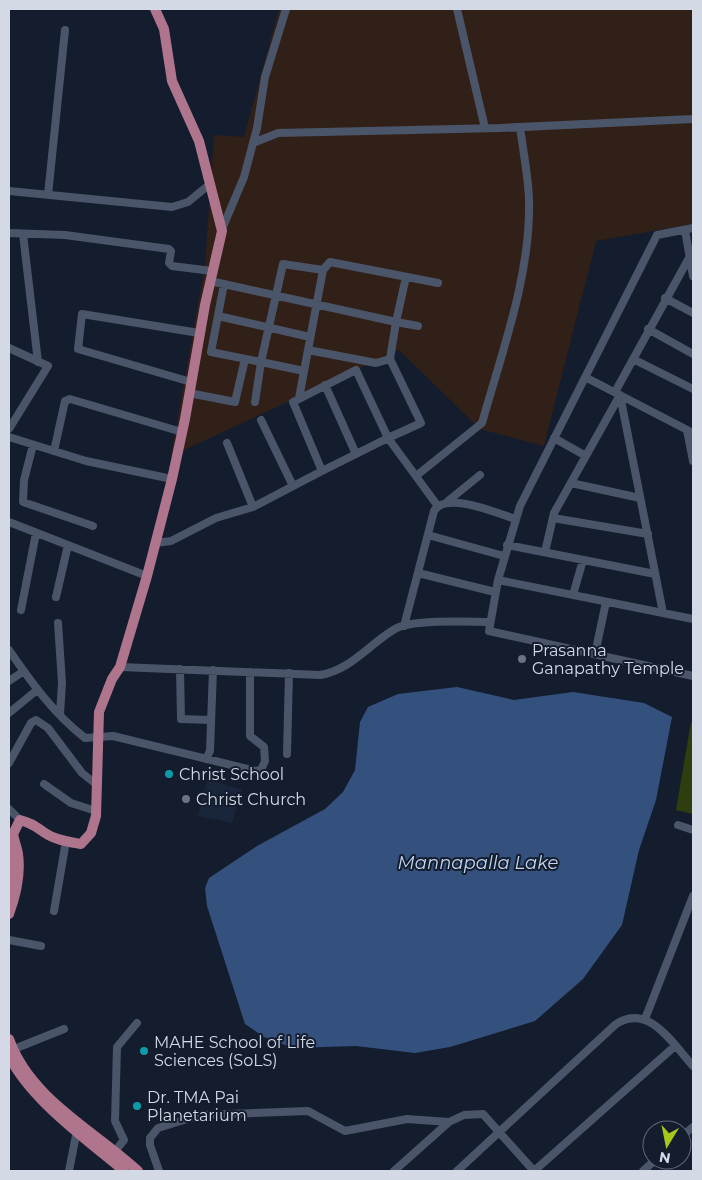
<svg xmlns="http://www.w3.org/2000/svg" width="702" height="1180" viewBox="0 0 702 1180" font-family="Montserrat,sans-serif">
  <rect width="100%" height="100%" fill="#141d2e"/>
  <path fill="#19253b" d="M 207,780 L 242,789 L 232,823 L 198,816 Z"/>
  <path fill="#312018" d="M 279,9 L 693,9 L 693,224 L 596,241 L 544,446 L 480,429 L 399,350 L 171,456 L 205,266 L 214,135 L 244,137 Z"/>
  <path fill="#2e3e0f" d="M 691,722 L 693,723 L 693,814 L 676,810 Z"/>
  <path fill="#34517e" d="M 457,687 L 514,700 L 573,692 L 644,703 L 672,717 L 656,800 L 639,850 L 622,925 L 583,979 L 535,1021 L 450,1047 L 415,1053 L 356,1046 L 293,1048 L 264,1037 L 245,1024 L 207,906 L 205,888 L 209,878 L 257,846 L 325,809 L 343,792 L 355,770 L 360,722 L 368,707 L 398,694 Z"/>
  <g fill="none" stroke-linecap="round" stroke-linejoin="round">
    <path stroke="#4a5569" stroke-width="8" d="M 457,9 L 485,128
      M 253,143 L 278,133 L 500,128 L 693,119
      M 9,191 L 172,207 L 188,202 L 210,184
      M 48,195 L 65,30
      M 693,228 L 657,235 L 520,506 L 498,580 L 489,631 L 693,676
      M 222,229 L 244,177 L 257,128 L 265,77 L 286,9
      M 685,230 L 693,276
      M 9,233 L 65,235 L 169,249 L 171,251 L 169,263 L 172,266 L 212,271
      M 23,234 L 38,362
      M 323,270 L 330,262 L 438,283
      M 406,277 L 396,322 L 418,326
      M 210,281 L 396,322 L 390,359 L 421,423 L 388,438 L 437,505
      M 224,284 L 211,352 L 261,362 L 283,264 L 323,270 L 299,398
      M 665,298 L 693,313
      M 218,316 L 310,337
      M 648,329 L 693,354
      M 9,348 L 48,366 L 9,429
      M 308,350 L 376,363 L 390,359
      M 633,359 L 693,389
      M 585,377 L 693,433
      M 191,382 L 78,349 L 82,314 L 199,333
      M 325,385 L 356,454
      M 615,392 L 689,258
      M 189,393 L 235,402 L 245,359
      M 620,395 L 663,613
      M 255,402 L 261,362 L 304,371
      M 261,420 L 293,486
      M 687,430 L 693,461
      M 9,437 L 86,461 L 172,479
      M 554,438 L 586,456
      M 227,443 L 253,507
      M 33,445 L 24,480 L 23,502 L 93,526
      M 54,451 L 65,401 L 70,399 L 182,432
      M 416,476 L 482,423 L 484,416 C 504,346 531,272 529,199 C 528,175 523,150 520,127
      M 571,483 L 640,498
      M 448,501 L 480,475
      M 553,518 L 648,534
      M 9,522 L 147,576
      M 428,535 L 504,556
      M 155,543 L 171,541 L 216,518 L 253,507 L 322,471 L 293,402 L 356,370 L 388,438 L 322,471
      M 507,545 L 655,574
      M 545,552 L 554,513 L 620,395
      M 418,573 L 495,592
      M 498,580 L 693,619
      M 573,595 L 583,560
      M 56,597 L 68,545
      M 21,610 L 36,533
      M 58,623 L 62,683 L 60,714
      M 404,626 L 434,511 C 446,491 497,513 515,519
      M 9,650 C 31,682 54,714 85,738 L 113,736 L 256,771 L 261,770 L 265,761 L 264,747 L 250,736 L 250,672
      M 595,654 L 606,602
      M 120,667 L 320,675 C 351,670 369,644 395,629 C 412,619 469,622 490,622
      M 180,669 L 181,719 L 211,720
      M 9,681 L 24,671
      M 9,713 L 37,690
      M 287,754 L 289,673
      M 206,759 L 210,751 L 213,670
      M 9,763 L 31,723 L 36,720 L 48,728 L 82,773 L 97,785
      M 44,784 L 71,803 L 96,811
      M 9,809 L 20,820
      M 678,825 L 693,830
      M 54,911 L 66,841
      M 9,940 L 41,946
      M 645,1019 L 693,896
      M 9,1051 L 64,1029
      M 682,1136 L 693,1127
      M 112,1155 L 124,1140 L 115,1121 L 117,1047 L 137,1023
      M 69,1171 L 77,1130
      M 159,1171 L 150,1145 L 150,1138 L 158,1128 L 200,1115 L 308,1111 L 345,1131 L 407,1119 L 449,1122 L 464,1115 L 483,1114 L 534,1171
      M 394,1171 L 449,1122
      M 457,1171 L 616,1024 C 649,1003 672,1043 693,1066
      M 534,1171 L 675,1046
      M 643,1171 L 655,1160"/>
    <path stroke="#af758d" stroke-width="10" d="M 9,895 L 11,852 L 14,844
      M 9,914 C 16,895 21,875 18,854 C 17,847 14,841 13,834 L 20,820 C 32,823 36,827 45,833 C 55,840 70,842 81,844 L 91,833 L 96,816 L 99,712 L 112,679 L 120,667 L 147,576 L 172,479 L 185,419 L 205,305 L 222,231 L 199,141 L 172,81 L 164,29 L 155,9
      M 9,1039 C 30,1099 94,1130 138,1171
      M 9,1056 C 31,1100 86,1139 124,1171"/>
  </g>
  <g fill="#6b7280" stroke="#141d2e" stroke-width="2">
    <circle cx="522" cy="659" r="5"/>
    <circle cx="186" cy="799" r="5"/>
  </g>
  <g fill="#0f9aa8" stroke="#141d2e" stroke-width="2">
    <circle cx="169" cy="774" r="5"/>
    <circle cx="144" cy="1051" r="5"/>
    <circle cx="137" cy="1106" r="5"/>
  </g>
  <g text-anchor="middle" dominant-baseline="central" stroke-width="4" stroke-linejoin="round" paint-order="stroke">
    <g font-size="16" fill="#d3dae6" stroke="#141d2e" text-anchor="start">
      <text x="532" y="650">Prasanna<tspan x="532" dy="18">Ganapathy Temple</tspan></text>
      <text x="179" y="774">Christ School</text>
      <text x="196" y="799">Christ Church</text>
      <text x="154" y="1042">MAHE School of Life<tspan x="154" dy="18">Sciences (SoLS)</tspan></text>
      <text x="147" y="1097">Dr. TMA Pai<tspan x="147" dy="18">Planetarium</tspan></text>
    </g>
    <g font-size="18" font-style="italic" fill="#c2d5f2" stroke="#141d2e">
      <text x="478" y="863">Mannapalla Lake</text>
    </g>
  </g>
  <rect width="702" height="1180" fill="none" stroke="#d3dae6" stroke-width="20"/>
  <g transform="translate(667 1145) rotate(190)"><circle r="24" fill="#141d2e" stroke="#606978"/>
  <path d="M0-4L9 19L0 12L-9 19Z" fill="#a8c71d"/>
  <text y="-8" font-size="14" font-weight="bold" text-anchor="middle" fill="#d3dae6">N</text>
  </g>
</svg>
